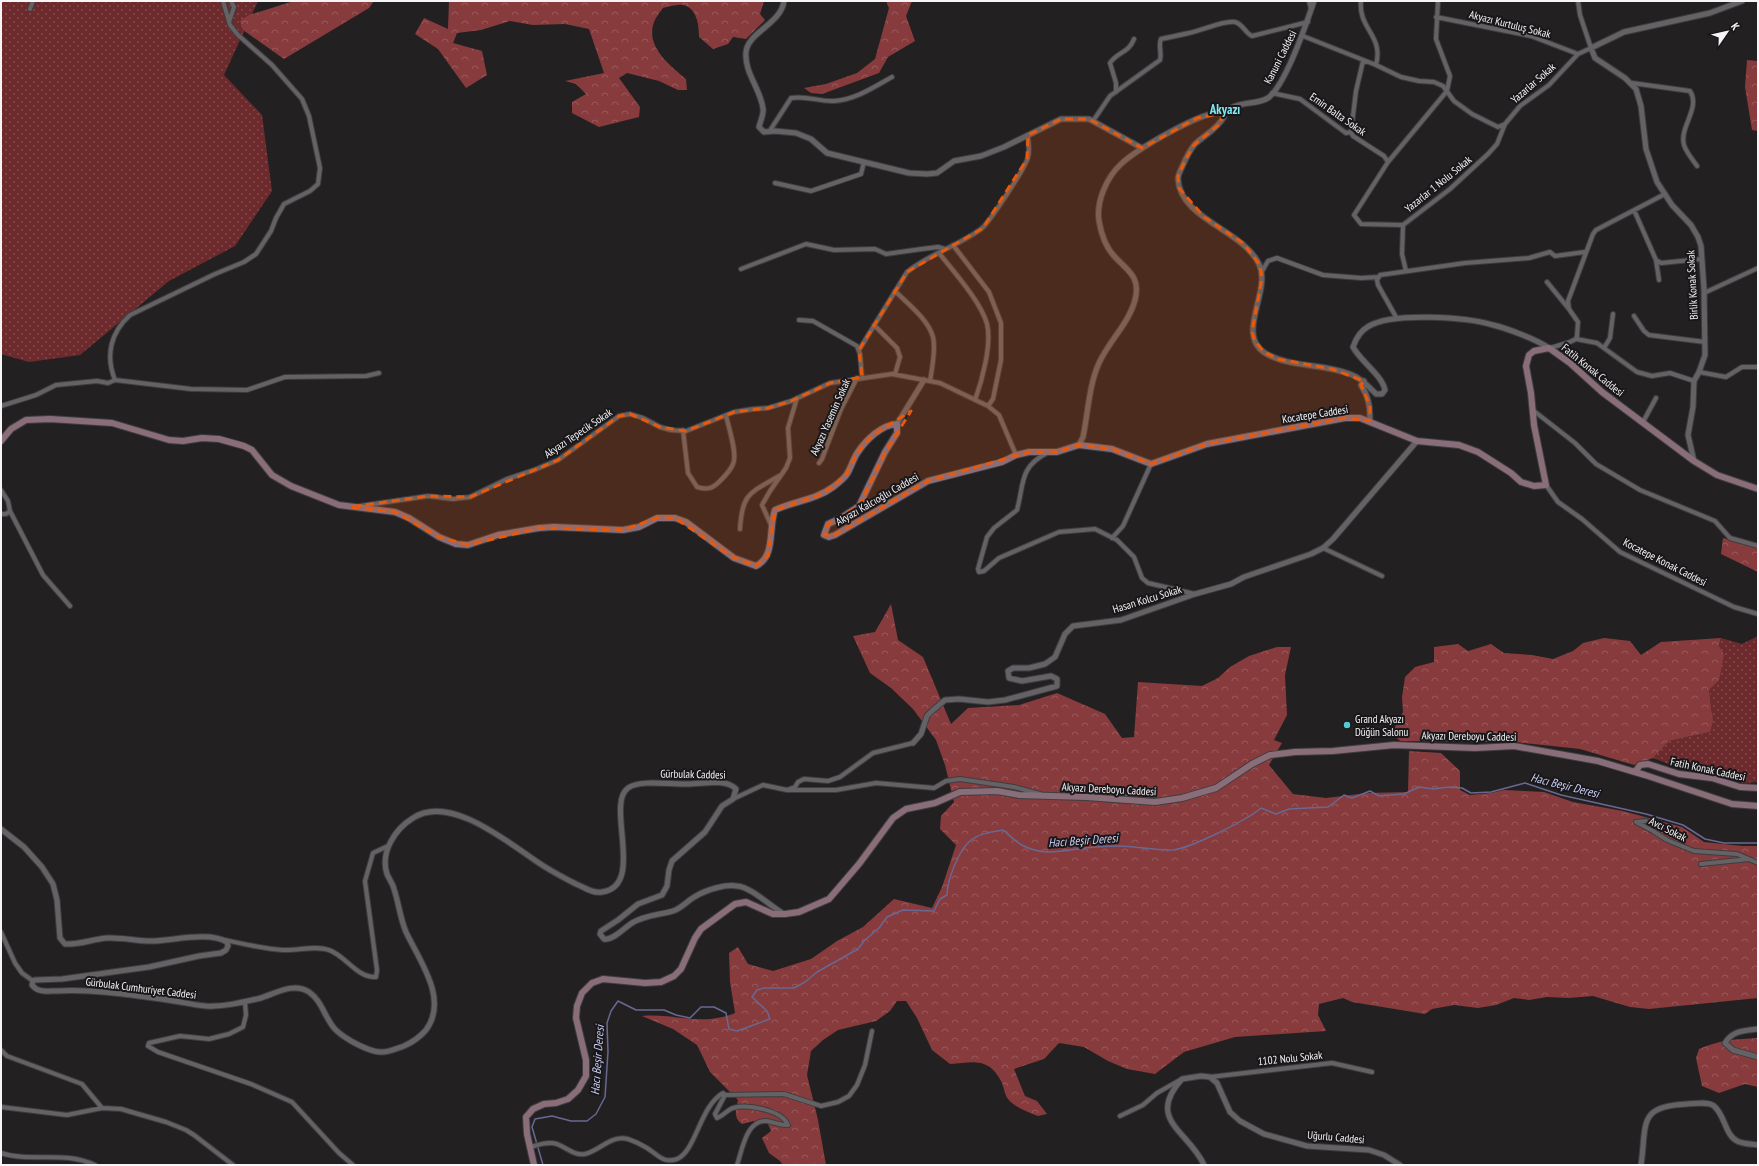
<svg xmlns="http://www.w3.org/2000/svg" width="1759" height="1166" viewBox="0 0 1759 1166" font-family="'PT Sans Narrow',sans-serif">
  <defs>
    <pattern id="grass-dots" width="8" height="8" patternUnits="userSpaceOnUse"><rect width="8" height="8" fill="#6d2a2d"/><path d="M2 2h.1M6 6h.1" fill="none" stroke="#824a4c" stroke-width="1.8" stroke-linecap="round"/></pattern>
    <pattern id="forest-crowns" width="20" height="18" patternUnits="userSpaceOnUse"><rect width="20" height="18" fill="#873b3d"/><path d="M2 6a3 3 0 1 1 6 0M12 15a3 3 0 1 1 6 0" fill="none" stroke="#99585a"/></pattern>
  </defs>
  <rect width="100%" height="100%" fill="#232022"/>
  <path fill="url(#grass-dots)" d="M 1,1 L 258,1 L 224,75 L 262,115 L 272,191 L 235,246 L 169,281 L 80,355 L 29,362 L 1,354 Z
    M 1758,636 L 1758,782 L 1743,783 L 1716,771 L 1679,768 L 1653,758 L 1669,741 L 1710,732 L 1712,712 L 1709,690 L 1721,638 L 1742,644 Z"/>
  <path fill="url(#forest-crowns)" d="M 294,1 L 374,1 L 369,8 L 284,59 L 243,30 L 240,21 L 249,15 Z
    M 449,1 L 764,1 L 760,14 L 765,20 L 746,39 L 733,37 L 728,44 L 713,49 L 699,37 C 699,25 697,8 683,5 C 677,4 668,7 663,8 C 660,12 656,17 654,22 C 645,47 670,65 686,79 L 687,90 L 678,90 L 659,81 L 627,73 L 619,78 L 640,107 L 639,117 L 599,127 L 572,113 L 572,102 L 586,94 L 576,84 L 565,81 L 604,73 L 589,29 L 565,24 L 533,25 L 510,21 L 481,30 L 457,33 L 453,43 L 482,51 L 487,75 L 466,88 L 438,49 L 415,34 L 424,18 L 448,29 Z
    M 886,1 L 912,1 L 906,16 L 915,41 L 888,57 L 879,73 L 822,94 L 811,93 L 804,88 L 826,84 L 857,73 L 875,59 L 889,8 Z
    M 1747,60 L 1758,61 L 1758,131 L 1752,130 L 1745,87 Z
    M 1723,538 L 1758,548 L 1758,572 L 1721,554 Z
    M 891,604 L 898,640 L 923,657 L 951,724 L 968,708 L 1019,705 L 1057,693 L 1105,714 L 1122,738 L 1134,737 L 1138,682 L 1202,686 L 1218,678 L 1230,667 L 1249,656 L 1277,647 L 1291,647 L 1285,675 L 1287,715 L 1274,740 L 1282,743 L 1269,765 L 1293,794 L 1326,798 L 1368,793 L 1408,792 L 1409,751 L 1441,753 L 1460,771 L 1460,790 L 1470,795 L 1491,793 L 1504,790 L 1544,792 L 1573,802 L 1623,811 L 1682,827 L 1704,842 L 1742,846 L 1758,846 L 1758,998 L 1649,1009 L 1630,1007 L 1593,996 L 1569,998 L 1547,997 L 1529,1000 L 1514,998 L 1496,1005 L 1478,1008 L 1454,1005 L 1432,1009 L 1425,1014 L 1352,1002 L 1343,998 L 1319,1004 L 1318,1015 L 1326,1031 L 1235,1037 L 1184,1052 L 1155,1074 L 1127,1069 L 1108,1061 L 1084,1047 L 1059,1043 L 1044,1059 L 1014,1069 L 1025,1096 L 1037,1101 L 1047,1114 L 1038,1116 C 1028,1112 1014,1107 1008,1099 C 1004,1094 1004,1086 1001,1081 C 989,1057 973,1062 950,1064 L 932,1050 L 917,1018 L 906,1001 L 897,1001 L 890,1011 L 876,1021 L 838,1030 L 823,1040 L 811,1051 L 807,1075 L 818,1120 L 826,1165 L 783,1165 L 780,1161 L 769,1153 L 762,1138 L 771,1131 L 768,1124 L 754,1121 L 742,1124 C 733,1118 736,1109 738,1100 L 710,1072 L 697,1045 L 673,1029 L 642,1016 C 675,1013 701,1027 735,1013 L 730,982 L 729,953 L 738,947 L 748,964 L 773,971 L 811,959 L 837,941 L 863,927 L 894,899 L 932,908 L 942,887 L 956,845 L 940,829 L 941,816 L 954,802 L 945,765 L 936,740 L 913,709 L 891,688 L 870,673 L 853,636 L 875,632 Z
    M 1604,638 L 1630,641 L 1641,655 L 1661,642 L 1721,638 L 1719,646 L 1724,655 L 1719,680 L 1709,690 L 1713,721 L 1710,732 L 1669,741 L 1653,758 L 1634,765 L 1580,749 L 1515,742 L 1400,741 L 1392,733 L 1403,712 L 1402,697 L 1405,677 L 1415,667 L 1434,662 L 1434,647 L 1458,644 L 1468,651 L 1491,644 L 1504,653 L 1532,655 L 1553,659 L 1573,651 L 1583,643 Z
    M 1758,1038 L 1758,1087 L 1745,1084 L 1719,1093 L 1702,1086 L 1696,1058 L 1699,1049 C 1719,1040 1736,1039 1758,1038 Z"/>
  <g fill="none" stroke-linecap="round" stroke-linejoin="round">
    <path stroke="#686893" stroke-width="1.5" d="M 543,1165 L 532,1127 L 535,1119 L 552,1116 L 571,1121 L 587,1121 L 596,1114 L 605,1097 L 608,1052 L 607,1023 L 611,1011 L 618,1001 L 636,1010 L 664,1010 L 676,1015 L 690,1018 L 701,1007 L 714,1007 L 726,1013 L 729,1029 L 737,1031 L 770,1019 L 767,1011 L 752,997 L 757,990 L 764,988 L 794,988 L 805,982 L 817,972 L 858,949 L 864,941 L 879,928 L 887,917 L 903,910 L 934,911 L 940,899 L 947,895 C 947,880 959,850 970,841 C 979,833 993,832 1003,830 C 1008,834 1014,840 1020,844 C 1042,857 1061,851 1085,848 C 1096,847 1108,846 1118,846 C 1137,846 1155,851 1173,850 C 1191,848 1247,820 1261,808 L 1276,814 L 1289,809 L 1328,807 L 1344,795 L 1352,798 L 1370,791 L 1379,796 L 1404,794 L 1419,787 L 1433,789 L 1449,787 L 1462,788 L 1471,793 L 1491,792 L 1525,783 L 1561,795 L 1646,814 L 1683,825 L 1705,839 L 1724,843 L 1758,843"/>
    <defs>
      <path id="minor" d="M 1309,1 L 1311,9
        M 1361,1 C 1358,29 1384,35 1376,65 L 1375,64
        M 1438,1 L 1436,39 L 1450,76 L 1447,91 L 1388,162 L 1354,215 L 1361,224 L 1403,225 L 1450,189 L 1488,154 L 1497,144 L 1505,124
        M 30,9 L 33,1
        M 1436,17 L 1531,36 L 1578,54
        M 229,22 L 234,7 L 231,1
        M 1303,36 L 1376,65 L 1401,77 L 1419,81 L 1434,82 L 1443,86 L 1454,101 L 1472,114 L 1498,127 L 1505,124 L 1520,106 L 1549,85 L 1578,54 L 1591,48 L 1580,15 L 1578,1
        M 1632,83 L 1690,91 C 1701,108 1679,127 1684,145 C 1686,152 1693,160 1697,166
        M 1116,92 L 1116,83 L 1110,63 C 1117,52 1129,53 1134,39
        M 1272,93 L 1300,99 L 1346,133 L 1351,132 L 1353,136 L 1384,156 L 1388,162
        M 1093,121 L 1110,96 L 1160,60 C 1162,52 1158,46 1161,39 C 1171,37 1180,35 1189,33 C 1201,31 1224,20 1235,22 C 1243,24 1245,33 1252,36 L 1308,22
        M 769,132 L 791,98 C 806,95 819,102 834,101 C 855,100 874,87 892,77
        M 1351,132 L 1356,91 L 1363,61 L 1366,62
        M 775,183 L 811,191 L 861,174 L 864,162
        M 1634,210 L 1656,260 L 1661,263 L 1702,259
        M 1403,225 L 1402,254 L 1406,271
        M 953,245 L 989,292 L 1001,323 L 1001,360 L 993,399 L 988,406
        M 939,253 C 954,272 981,302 987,324 C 992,344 982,381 975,400
        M 1656,260 L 1659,280
        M 741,269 L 806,244 L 834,250 L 875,249 L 886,254 L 922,249 L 938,247 L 945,249
        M 1261,273 L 1268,261 L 1277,258 L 1323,275 L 1361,278 L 1379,277
        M 1547,282 L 1569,309
        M 895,291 C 908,304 928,319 933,337 C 936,349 932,369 930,381
        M 1704,293 L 1758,268
        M 1634,316 L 1644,331 L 1649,335 L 1705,342
        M 1396,317 L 1378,285 L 1377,280 L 1380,275 L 1465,263 L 1529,258 L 1550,252 L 1555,256 L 1585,252
        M 799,320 L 813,321 L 857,346 L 860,354 L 862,378
        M 874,325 L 897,348 L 900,357 L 895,374
        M 1576,339 L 1597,343 L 1637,372 L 1652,376 L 1670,373 L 1694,381
        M 1550,348 L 1570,342 L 1576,339 L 1577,336 L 1578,322 L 1569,309 L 1568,301 L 1593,234 L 1596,230 L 1665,194
        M 1604,348 L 1610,338 L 1613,314
        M 859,350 L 907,272 C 929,254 958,246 981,229 C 989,223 1026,167 1028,157 C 1030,150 1028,142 1028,135
        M 1699,372 L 1726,377 L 1742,367 L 1758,367
        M 115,380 C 105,355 111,332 130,315 L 215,274 L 244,262 L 256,254 L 271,231 L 276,218 L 284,204 L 310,191 L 318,184 L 320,168 L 309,116 L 302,99 L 272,65 L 238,35 L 230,25 L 223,1
        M 1,406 L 36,395 L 56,385 L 97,381 L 108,383 L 115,380 L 191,389 L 247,390 L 285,377 L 366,376 L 379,373
        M 1534,411 L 1575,443 L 1596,464 L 1640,490 L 1715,521 L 1730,538 L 1758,546
        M 1643,422 L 1656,398
        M 683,430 L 688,473 L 697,487 C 707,490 712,489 720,481 C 724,477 731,470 733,464 C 738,454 728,426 726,415
        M 1047,453 C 1019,467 1024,485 1017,510 L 994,528 L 987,537 L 978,569 L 979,572 L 984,571 L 999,558 L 1059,532 L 1095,529 L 1117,540 L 1134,557 L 1142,578 L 1148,583 L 1195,594
        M 819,463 L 822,459 L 841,409 L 857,378
        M 1546,485 L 1558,502 L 1582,519 L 1620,552 L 1734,607 L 1758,614
        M 1,490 L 8,501 L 10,511 L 6,514 L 1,514
        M 360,506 L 428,496 L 453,499 L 470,497 L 507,479 L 534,470 L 558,460 L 619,416 L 630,414 L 643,418 L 660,427 L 671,430 L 686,431 L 734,412 L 753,409 L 768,408 L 791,401 L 830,383 L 892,374 L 940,383 L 988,406 L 999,415 L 1016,455
        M 10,511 L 43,575 L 70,606
        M 771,525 L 762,505 L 770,491 L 786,468 L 790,458 L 788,428 L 797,398
        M 740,529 C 742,493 750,493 779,476
        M 1112,538 L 1123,526 L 1151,464
        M 1323,548 L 1382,576
        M 787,790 L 836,790 L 876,783 L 934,788 L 946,781 L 960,779 L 1014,787 L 1040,794
        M 733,799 L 763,785 L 787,790 L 795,787 L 798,782 L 804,779 L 828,781 L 840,777 L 873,753 L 913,743
        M 1646,821 L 1636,822 L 1653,831 L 1667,840 L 1694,851 L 1737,854 L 1758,863
        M 1701,864 L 1749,859
        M 1,932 L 15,963 L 22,973 L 33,981
        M 225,940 C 244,944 264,949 283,950 C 298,951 315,945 329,950 C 346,956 357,978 376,977 L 377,970 L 365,881 L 373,853 L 388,846
        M 245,1002 L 246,1015 L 243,1027 L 229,1034 L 209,1039 L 180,1036 L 149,1043 L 148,1046 L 158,1052 L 251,1084 L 292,1102 L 339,1153 L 353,1165
        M 1,1050 L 7,1056 L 82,1084 L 102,1108
        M 1210,1077 L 1332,1063 L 1372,1072
        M 725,1095 L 715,1114 L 717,1118 C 723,1116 727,1110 733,1108 C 748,1104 782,1110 788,1125 C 780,1126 774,1122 767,1121 C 746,1119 742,1151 737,1165
        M 1,1107 L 67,1115 L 102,1108 L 121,1109 L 166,1122 L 186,1130 L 194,1135 L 233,1165
        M 1120,1116 L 1143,1105 L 1157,1093 L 1180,1080
        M 530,1147 C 539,1145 548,1141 557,1144 C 567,1148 575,1156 585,1154 C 601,1150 610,1135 628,1139 C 634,1141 642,1145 647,1148 C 657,1154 663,1164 677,1159 C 696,1151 700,1106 723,1093 L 725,1095 L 784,1094 L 821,1106 L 838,1102 L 849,1096 L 857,1085 L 865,1065 L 872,1031
        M 1,1153 C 31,1163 64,1150 95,1165"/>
      <path id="tertiary" d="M 784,1 C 781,24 748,32 746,52 C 744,73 761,89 763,109 C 764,114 760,122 759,127 L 764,132 L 775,131 L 796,133 L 811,139 L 827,153 L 909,173 L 927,174 L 937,173 L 954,161 L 981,156 L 1004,147 L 1061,119 L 1089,119 L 1142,148
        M 1222,113 L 1224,117 C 1217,129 1205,135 1195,144 C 1190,150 1186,158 1183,165 C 1181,170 1178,174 1178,179 C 1180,219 1243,230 1259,264 C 1272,291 1235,334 1265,353 C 1290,368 1323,363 1350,374 C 1361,378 1368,386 1376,394 L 1382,394 L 1385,390 C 1382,375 1361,362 1353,347 C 1356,338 1360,331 1369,326 C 1393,312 1466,317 1493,325 C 1509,329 1535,339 1549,348
        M 1222,113 C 1226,111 1231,107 1236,106 C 1246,102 1258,104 1268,98 C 1286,85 1307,22 1314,1
        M 1364,381 L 1361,385 C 1369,397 1370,407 1370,421
        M 897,424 L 924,380
        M 1079,445 L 1083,437 C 1088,413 1089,385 1099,363 C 1109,341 1129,323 1135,300 C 1141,277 1128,271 1115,257 C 1106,248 1101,233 1099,221 C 1096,201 1107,177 1121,164 C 1136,150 1204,109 1222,113
        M 1694,461 L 1688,435 L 1693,407 L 1694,381 L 1699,372 L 1705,355 L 1704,289 L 1701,246 L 1698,237 L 1691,225 L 1672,205 L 1657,182 L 1646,149 L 1641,106 L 1636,89 L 1625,78 L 1595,58 L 1591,48 L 1624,32 L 1710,13 L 1742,1
        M 913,743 L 921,734 L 927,716 L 933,710 L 945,700 L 959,699 L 988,702 L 1005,700 L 1057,686 L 1057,679 L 1051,676 L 1022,681 L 1009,678 L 1008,671 L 1013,668 L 1029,668 L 1045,664 L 1055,657 L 1065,634 L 1073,626 L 1121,620 L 1195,594 L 1231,584 L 1244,577 L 1311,554 L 1323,548 L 1333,539 L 1417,441
        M 1,829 L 24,847 L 42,867 L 53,884 L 57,900 L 60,938 L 65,944 C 79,945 93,939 107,938 C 122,937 136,941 151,941 C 171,941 209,931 227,942 L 228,946 L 226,950 L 221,953 L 199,956 L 149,967 L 62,979 L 35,980 L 33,981 L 32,985 C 38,993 47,991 57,991 C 94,989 131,995 168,1000 C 181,1002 194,1005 206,1006 C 224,1007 244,1002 261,998 C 276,993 294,982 309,992 C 322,1001 324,1016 334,1028 C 338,1033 346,1038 351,1041 C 360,1046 373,1053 383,1052 C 389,1052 398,1048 404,1046 C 413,1042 420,1037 426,1030 C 449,999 419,960 406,932 C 400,918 399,904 394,889 C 393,884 389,879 387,874 C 380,852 395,829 413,818 C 451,793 511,845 542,865 C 553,872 564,878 576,884 C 584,887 593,894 602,892 C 646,886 605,804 628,788 C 640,779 673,785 688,784 C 703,784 725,778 736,789 L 733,799 L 722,806 L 705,832 L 672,861 L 669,870 L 667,886 L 662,895 L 638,904 L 618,920 L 601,931 L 600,934 L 604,939 C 613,941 625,927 632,923 C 645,915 659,915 673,911 C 682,908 688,900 696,896 C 706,890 725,884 737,886 C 751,887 770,906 784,914
        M 1758,1029 C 1744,1031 1733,1030 1725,1043 L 1733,1050 L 1758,1057
        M 1204,1165 C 1189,1131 1145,1120 1182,1079 L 1201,1076 L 1210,1077 L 1217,1083 L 1230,1112 L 1240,1121 L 1264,1134 L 1307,1146 L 1369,1150 L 1384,1155 L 1400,1165
        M 1641,1165 C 1647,1124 1637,1106 1687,1104 C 1695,1104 1708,1101 1714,1106 C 1725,1115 1725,1135 1737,1141 C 1743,1144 1752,1144 1758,1145"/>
      <path id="secondary" d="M 1,441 L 11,429 L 26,420 L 50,419 L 112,423 L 169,440 L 183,441 L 202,438 L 219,439 L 244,446 L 252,450 L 272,475 L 291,486 L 339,505 L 395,512 L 409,518 L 439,537 L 456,544 L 468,545 L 498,535 L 539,528 L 554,527 L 623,530 L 639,527 L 657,518 L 675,518 L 686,522 L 734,558 L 756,566 C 776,556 768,530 775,510 C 794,501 816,500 833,487 C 837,484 844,479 847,474 C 851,468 853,459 858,452 C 866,440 881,425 897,424 L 897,433 L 885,452 L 859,506 L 841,518 L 828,524 L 824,535 L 829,537 L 835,535 L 928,481 L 1002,462 L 1016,455 L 1029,452 L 1057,452 L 1079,445 L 1112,449 L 1151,464 L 1207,444 L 1345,418 L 1360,418 L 1417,441 L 1459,445 L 1478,452 L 1511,473 L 1521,482 L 1534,486 L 1546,485 L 1534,425 L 1531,393 L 1526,366 L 1529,355 L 1534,351 L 1549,348 L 1570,363 L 1602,392 L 1694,461 L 1717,475 L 1758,489
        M 1635,772 L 1640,765 L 1648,764 L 1679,774 L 1712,778 L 1740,787 L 1758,788
        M 534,1165 L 527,1134 L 526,1117 L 533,1109 L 544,1104 L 556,1103 L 568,1099 L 578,1090 L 586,1076 L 586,1060 L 576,1018 L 577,1006 L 582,993 L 592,983 L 603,979 L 645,983 L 661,982 L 674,976 L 681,969 L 695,938 L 701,929 L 735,904 L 746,902 L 773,914 L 785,914 L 799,912 L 829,899 L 859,864 L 893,818 L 906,809 L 935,803 L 960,792 L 997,791 L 1019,795 L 1086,797 L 1155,802 L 1182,798 L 1216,788 L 1252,764 L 1270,755 L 1295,752 L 1333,751 L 1394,745 L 1475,748 L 1514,746 L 1598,761 L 1645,775 L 1732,804 L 1758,806"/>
    </defs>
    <use href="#minor" stroke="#3f3d3f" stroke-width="6"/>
    <use href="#tertiary" stroke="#3f3d3f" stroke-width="7"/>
    <use href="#secondary" stroke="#3f3d3f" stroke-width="8"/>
    <use href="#minor" stroke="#656265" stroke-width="4"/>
    <use href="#tertiary" stroke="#656265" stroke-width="5"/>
    <use href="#secondary" stroke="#896d79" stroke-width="6"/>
  </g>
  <path fill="#e8590c" fill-opacity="0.2" stroke="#e8590c" stroke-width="3" stroke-dasharray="8 5" stroke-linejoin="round" d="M 1222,113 L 1221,123 L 1194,145 L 1186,159 L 1178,176 L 1179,188 L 1204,217 L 1243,243 L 1260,265 L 1262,278 L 1252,332 L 1255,341 L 1264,352 L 1278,359 L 1332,369 L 1364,381 L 1361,385 L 1370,406 L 1370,421 L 1345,418 L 1207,444 L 1151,464 L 1112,449 L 1079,445 L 1057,452 L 1029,452 L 928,481 L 835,535 L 824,535 L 828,524 L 859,506 L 885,452 L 911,411 L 873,435 L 858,452 L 846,475 L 833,487 L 820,495 L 775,510 L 768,556 L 756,566 L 734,558 L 675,518 L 657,518 L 623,530 L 539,528 L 468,545 L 439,537 L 395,512 L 350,507 L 428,496 L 470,497 L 558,460 L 619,416 L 630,414 L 660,427 L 686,431 L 734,412 L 768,408 L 791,401 L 830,383 L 862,377 L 859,350 L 907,272 L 983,228 L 1027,159 L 1028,135 L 1061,119 L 1089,119 L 1142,148 L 1197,118 Z"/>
  <circle fill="#51ccd5" stroke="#191719" stroke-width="1.5" cx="1347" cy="725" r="4"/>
  <g text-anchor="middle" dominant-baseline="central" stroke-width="4" stroke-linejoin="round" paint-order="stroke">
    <g font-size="11" fill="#f6f4f6" stroke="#191719">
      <text transform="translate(1510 24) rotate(14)">Akyazı Kurtuluş Sokak</text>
      <text transform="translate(1280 57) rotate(-63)">Kanuni Caddesi</text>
      <text transform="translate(1533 83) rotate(-41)">Yazarlar Sokak</text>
      <text transform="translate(1338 114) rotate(35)">Emin Balta Sokak</text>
      <text transform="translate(1438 184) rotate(-39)">Yazarlar 1 Nolu Sokak</text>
      <text transform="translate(1692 285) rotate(-93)">Birlik Konak Sokak</text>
      <text transform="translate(1593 370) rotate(39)">Fatih Konak Caddesi</text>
      <text transform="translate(1315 414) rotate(-9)">Kocatepe Caddesi</text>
      <text transform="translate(830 417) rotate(-66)">Akyazı Yasemin Sokak</text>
      <text transform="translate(578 433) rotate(-34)">Akyazı Tepecik Sokak</text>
      <text transform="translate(877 499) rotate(-30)">Akyazı Kalcıoğlu Caddesi</text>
      <text transform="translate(1665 562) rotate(27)">Kocatepe Konak Caddesi</text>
      <text transform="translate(1147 599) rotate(-17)">Hasan Kolcu Sokak</text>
      <text transform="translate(1469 736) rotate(1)">Akyazı Dereboyu Caddesi</text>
      <text transform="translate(1708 769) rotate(12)">Fatih Konak Caddesi</text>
      <text transform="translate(693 774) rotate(1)">Gürbulak Caddesi</text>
      <text transform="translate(1109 789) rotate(3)">Akyazı Dereboyu Caddesi</text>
      <text transform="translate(1668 829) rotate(27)">Avcı Sokak</text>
      <text transform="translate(141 988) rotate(7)">Gürbulak Cumhuriyet Caddesi</text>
      <text transform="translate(1290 1058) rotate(-6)">1102 Nolu Sokak</text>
      <text transform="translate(1336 1137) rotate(5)">Uğurlu Caddesi</text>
    </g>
    <g font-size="11" fill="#f6f4f6" stroke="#191719" text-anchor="start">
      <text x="1355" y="719">Grand Akyazı<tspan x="1355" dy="13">Düğün Salonu</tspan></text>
    </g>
    <g font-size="12" font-style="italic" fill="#c9cff5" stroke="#191719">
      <text transform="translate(1565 785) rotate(14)">Hacı Beşir Deresi</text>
      <text transform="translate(1083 840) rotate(-4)">Hacı Beşir Deresi</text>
      <text transform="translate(597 1060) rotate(-86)">Hacı Beşir Deresi</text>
    </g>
    <g font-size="13" font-weight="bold" fill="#7feaf3" stroke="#191719">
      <text x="1225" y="109">Akyazı</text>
    </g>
  </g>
  <rect width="1759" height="1166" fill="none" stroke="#f6f4f6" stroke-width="4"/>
  <g transform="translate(1727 32) rotate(56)" stroke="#191719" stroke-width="3" paint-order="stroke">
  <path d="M0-3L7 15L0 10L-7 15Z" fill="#f6f4f6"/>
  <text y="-6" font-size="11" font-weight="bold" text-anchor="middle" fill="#f6f4f6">K</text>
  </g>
</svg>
